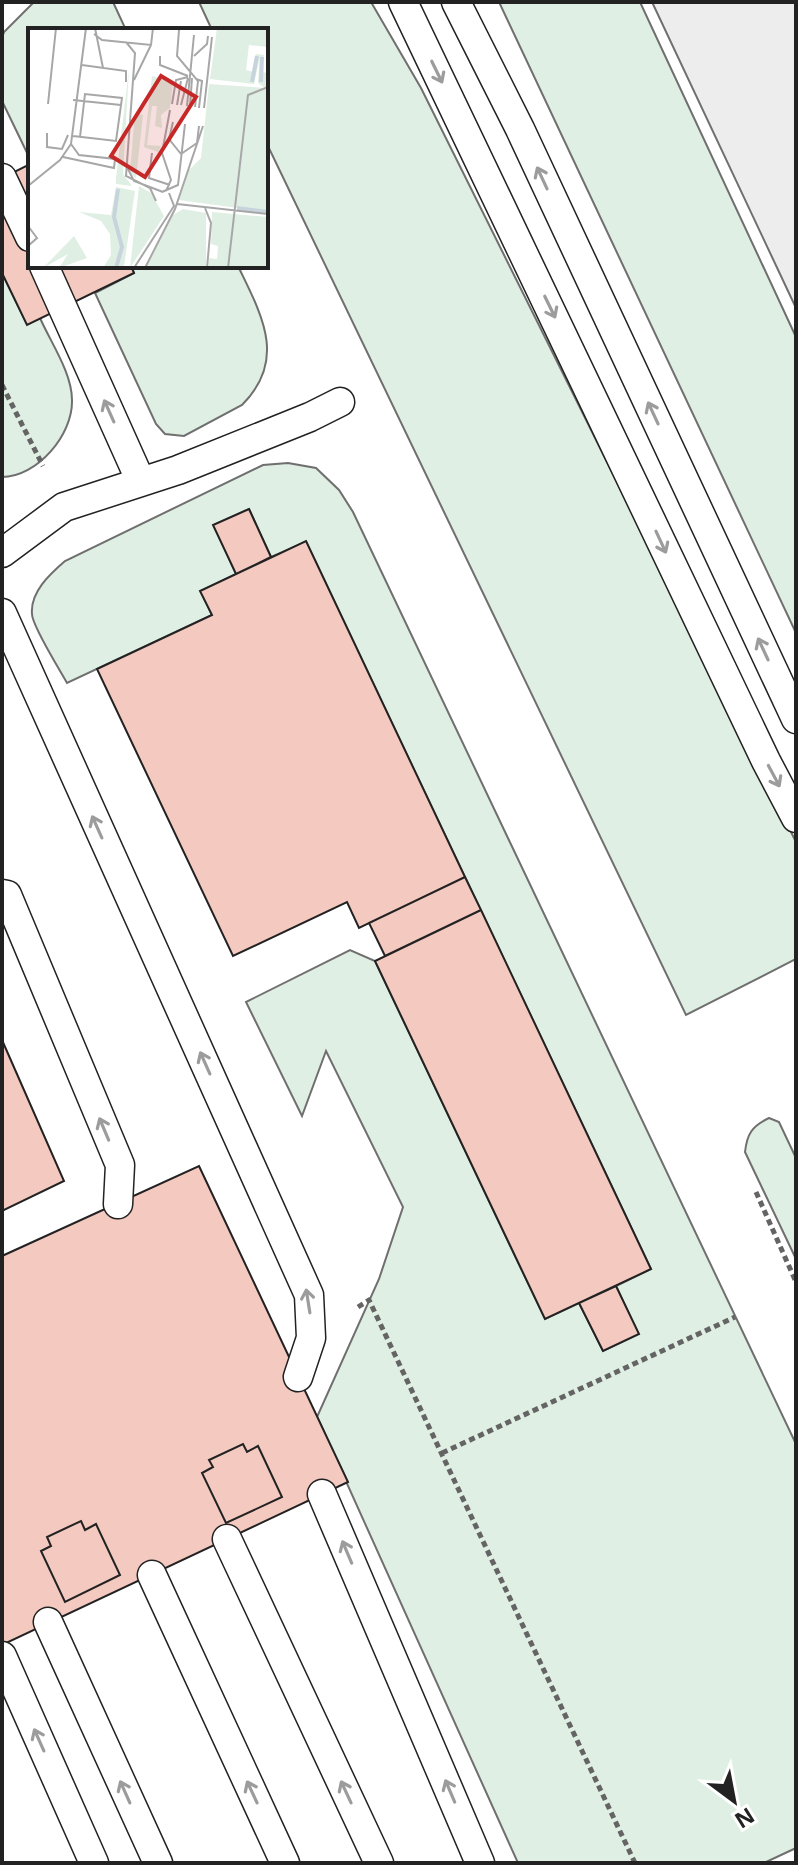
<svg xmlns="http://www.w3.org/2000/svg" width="798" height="1865" viewBox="0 0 798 1865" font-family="'Open Sans',sans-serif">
  <rect width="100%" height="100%" fill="#fff"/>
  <path fill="#e0efe3" stroke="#6f6f6f" stroke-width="2" d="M 34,2 L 113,2 L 126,30 L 30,30 L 30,159 L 2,101 L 2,38 L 4,32 Z
    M 199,2 L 371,2 L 421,88 L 796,842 L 796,959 L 686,1015 L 266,142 L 266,30 L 212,30 Z
    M 499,2 L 640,2 L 796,337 L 796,633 Z
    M 131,266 L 238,266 C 261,314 288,359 242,405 L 184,436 L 165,434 L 156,424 L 95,293 L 134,273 Z
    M 2,273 L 27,324 L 40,318 C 51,343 72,373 72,400 C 73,435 37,477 2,477 Z
    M 288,463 L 316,468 L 339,490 L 353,512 L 796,1444 L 796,1848 L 764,1863 L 518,1863 L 317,1417 L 379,1279 L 403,1207 L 326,1051 L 302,1116 L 246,1002 L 350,950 L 375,961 L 545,1319 L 579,1303 L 603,1351 L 638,1334 L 616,1286 L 651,1269 L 306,542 L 271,557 L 249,509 L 214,525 L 236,574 L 201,591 L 212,615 L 67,683 C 60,670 32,626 32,614 C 30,592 50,574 65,561 L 263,465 Z
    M 769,1118 L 779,1122 L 796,1158 L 796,1259 L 745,1152 C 747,1134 752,1126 769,1118 Z"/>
  <path fill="#ededed" stroke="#6f6f6f" stroke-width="2" d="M 652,2 L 796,2 L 796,308 Z"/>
  <path fill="#f3c9c0" stroke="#222" stroke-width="2" d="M 30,164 L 30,266 L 131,266 L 134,273 L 27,325 L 2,273 L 2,178 Z
    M 249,509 L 271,557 L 236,574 L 213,525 Z
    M 306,541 L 465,877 L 359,928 L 347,902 L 233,956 L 97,669 L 212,615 L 200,591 Z
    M 465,877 L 481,910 L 385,956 L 369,923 Z
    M 481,910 L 651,1269 L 545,1319 L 375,961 Z
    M 2,1040 L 64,1181 L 2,1211 Z
    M 199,1166 L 348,1482 L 2,1645 L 2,1256 Z
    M 616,1286 L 639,1334 L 603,1351 L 579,1303 Z
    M 243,1444 L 247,1452 L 258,1446 L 282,1497 L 226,1523 L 202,1473 L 213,1467 L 209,1460 Z
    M 81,1521 L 85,1530 L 96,1524 L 120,1575 L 65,1602 L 41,1551 L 51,1546 L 47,1537 Z"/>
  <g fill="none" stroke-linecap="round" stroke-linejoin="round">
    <defs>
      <path id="service" d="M 403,2 L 766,761 L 796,818
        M 456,2 L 520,129 L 796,719
        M 2,178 L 30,237
        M 44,266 L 141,482
        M 2,553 L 64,507 L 178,470 L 310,417 L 340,402
        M 2,613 L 309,1295 L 311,1338 L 298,1377
        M 2,894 L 7,895 L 120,1165 L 118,1204
        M 322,1494 L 480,1863
        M 227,1539 L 379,1863
        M 152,1575 L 285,1863
        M 48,1622 L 158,1863
        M 2,1656 L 94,1863"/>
    </defs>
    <use href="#service" stroke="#222" stroke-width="31"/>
    <path stroke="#646464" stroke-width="5" stroke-dasharray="6 4" stroke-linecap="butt" d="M 2,385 L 43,466
      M 756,1192 L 796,1282
      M 358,1307 L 369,1300 L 635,1863
      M 442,1453 L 735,1317"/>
    <use href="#service" stroke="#fff" stroke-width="28"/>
  </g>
  <defs><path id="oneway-shaft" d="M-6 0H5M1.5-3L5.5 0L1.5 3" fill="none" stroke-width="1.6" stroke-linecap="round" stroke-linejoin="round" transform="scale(2)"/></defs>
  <g stroke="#9c9c9c">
    <use href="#oneway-shaft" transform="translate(437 72) rotate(64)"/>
    <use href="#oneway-shaft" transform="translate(542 178) rotate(-115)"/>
    <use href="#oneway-shaft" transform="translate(550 307) rotate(64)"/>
    <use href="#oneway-shaft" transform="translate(109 411) rotate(-114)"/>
    <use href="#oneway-shaft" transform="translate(653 413) rotate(-115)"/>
    <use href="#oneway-shaft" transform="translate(661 542) rotate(65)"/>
    <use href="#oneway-shaft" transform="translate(763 649) rotate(-115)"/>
    <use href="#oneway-shaft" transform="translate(774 776) rotate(62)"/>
    <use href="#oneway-shaft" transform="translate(97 827) rotate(-114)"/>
    <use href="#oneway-shaft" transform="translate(205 1063) rotate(-114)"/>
    <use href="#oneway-shaft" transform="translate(104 1129) rotate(-113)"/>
    <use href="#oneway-shaft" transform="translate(308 1301) rotate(-99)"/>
    <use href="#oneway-shaft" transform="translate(347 1552) rotate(-113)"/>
    <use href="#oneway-shaft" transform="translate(39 1740) rotate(-114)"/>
    <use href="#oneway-shaft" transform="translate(450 1791) rotate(-113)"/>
    <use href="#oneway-shaft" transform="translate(125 1792) rotate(-114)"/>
    <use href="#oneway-shaft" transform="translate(252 1792) rotate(-115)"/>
    <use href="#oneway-shaft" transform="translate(346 1792) rotate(-115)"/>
  </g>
  <g transform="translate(28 28)">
    <rect width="240" height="240" fill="#fff"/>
    <path d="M 189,0 L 240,0 L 240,19 L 221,17 L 218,42 L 226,44 L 228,26 L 236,27 L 233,44 L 240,45 L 240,184 L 151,172 L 161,142 L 173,130 L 181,56 L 237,60 L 230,55 L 232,28 L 226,56 L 182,51 ZM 101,41 L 95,146 L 104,158 L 88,156 L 88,150 ZM 124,48 L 145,54 L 142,80 L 133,87 L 134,100 L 127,98 L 129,78 L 124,78 L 119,117 L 133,118 L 130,124 L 116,119 ZM 107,85 L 115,87 L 108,151 L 102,144 ZM 111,158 L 123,165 L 136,188 L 102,240 ZM 88,159 L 107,163 L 96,238 L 75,240 L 83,227 L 82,206 L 73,193 L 51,184 L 83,187 ZM 155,181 L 178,185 L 178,240 L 118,240 L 145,187 ZM 184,184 L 240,189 L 240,240 L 180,240 L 181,230 L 189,231 L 190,218 L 183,216 ZM 46,208 L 59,230 L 31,240 L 40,226 L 15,240 Z" fill="#e0efe3"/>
    <path fill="none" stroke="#c7d3dd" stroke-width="4" d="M 224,54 L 229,28M 233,54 L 234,29M 209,180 L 240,184M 88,240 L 94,219 L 86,189 L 90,161"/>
    <path fill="none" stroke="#a7a7a7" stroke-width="2" d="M 67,0 L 75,40M 151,2 L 149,28 L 170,53 L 167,79M 66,6 L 74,12 L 123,17 L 125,0M 98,14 L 107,25 L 98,148 L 122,160 L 128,173M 132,28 L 132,37 L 160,48M 166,28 L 179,16 L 180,8M 54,37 L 98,43 L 98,54M 168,51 L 174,53 L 171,80M 106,52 L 123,17M 45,72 L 93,77M 20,76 L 28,0M 144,76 L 148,52 L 160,49M 149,77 L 153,53M 153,77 L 160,50M 159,78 L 166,7M 162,79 L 164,50M 176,80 L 184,9M 145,94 L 141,111 L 153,126M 19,105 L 19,119 L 34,121 L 40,107M 45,108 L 88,113 L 94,70 L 57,66 L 52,109M 124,125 L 121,150 L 142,157M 153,126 L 169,115 L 171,98M 35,129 L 86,140 L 87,131 L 51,127 L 43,116M 100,141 L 106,153 L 135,164M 0,158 L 32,132 L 43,116 L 58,0M 138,163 L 143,152 L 134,125 L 142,82M 134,164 L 150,157 L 157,96M 149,176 L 240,186M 177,180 L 183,195 L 179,240M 0,198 L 9,210 L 0,218M 106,240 L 146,178 L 141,165M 117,240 L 147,181 L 175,98M 200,240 L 220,67 L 240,59"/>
    <path fill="#c62828" fill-opacity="0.15" stroke="#c62828" stroke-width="4" d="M 133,48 L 168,69 L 117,149 L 83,128 Z"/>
    <rect width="240" height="240" fill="none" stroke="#222" stroke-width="4"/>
  </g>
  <rect width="798" height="1865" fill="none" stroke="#222222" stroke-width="8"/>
  <g transform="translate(734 1801) rotate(148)" stroke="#ffffff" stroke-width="6" paint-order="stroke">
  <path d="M0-6L14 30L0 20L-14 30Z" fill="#222222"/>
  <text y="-12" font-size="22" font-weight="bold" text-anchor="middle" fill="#222222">N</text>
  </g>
</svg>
